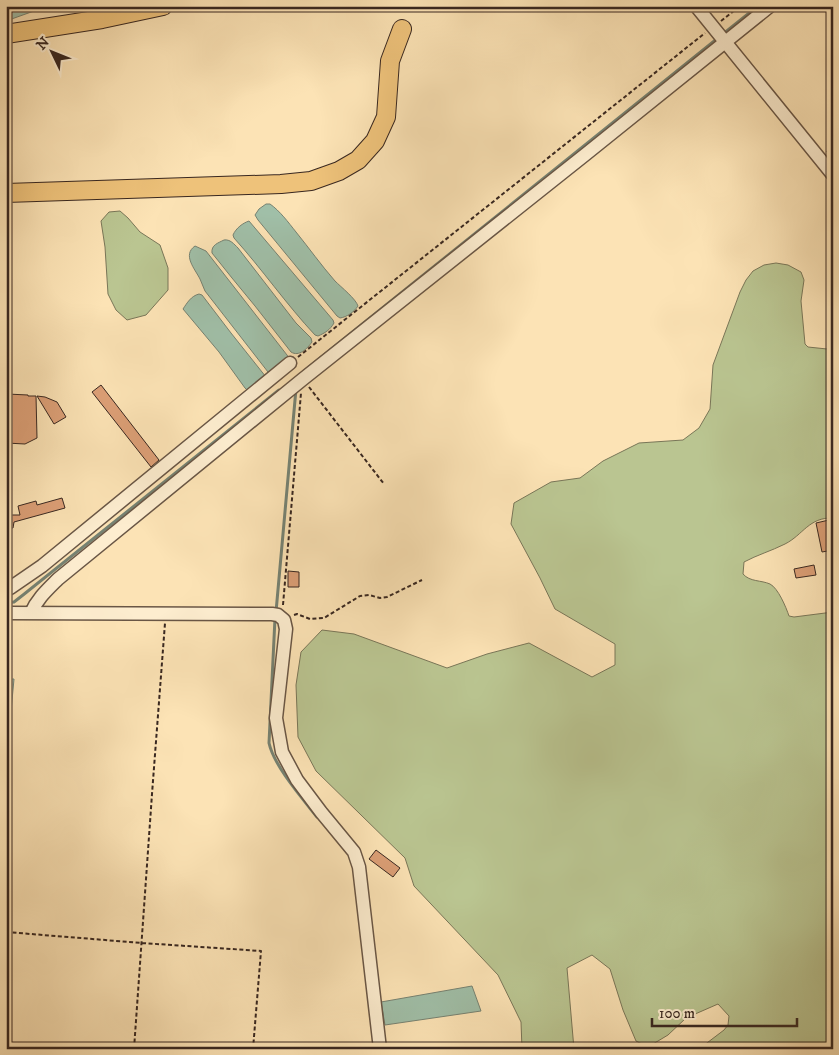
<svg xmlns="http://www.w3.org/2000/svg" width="839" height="1055" viewBox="0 0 839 1055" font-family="'IM FELL DW Pica',serif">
  <rect width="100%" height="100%" fill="#fce3b5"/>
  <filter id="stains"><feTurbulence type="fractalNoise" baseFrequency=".004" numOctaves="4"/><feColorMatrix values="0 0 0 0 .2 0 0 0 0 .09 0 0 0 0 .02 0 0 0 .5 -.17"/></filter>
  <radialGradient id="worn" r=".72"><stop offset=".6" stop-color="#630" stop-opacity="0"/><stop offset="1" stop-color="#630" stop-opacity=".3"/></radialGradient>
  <path fill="#bac591" stroke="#797658" d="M 120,211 L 128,218 L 140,232 L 160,245 L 168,268 L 168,290 L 146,315 L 127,320 L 116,310 L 108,294 L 105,247 L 101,221 L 109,212 Z
    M 776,263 L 788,265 L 801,272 L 804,280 L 801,301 L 805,344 L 808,347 L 827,349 L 830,344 L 833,315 L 833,518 C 809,517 803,535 785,544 C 771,551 757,555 744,562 L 743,574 C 750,582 761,580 770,584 C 778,588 786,607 789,616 L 794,617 L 833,612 L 833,1049 L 699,1049 L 724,1030 L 728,1025 L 729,1016 L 718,1004 L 686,1018 L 668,1035 L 648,1047 L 636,1041 L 623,1010 L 610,969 L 592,955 L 567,968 L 574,1049 L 522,1049 L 521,1022 L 498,975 L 414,886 L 405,858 L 316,771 L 298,737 L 296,685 L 301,652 L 322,630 L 354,634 L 447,668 L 487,654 L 529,643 L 592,677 L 615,665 L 615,644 L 555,609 L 540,578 L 511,524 L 514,503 L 551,482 L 580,478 L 603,461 L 639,443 L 683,440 L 699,428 L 710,409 L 713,365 L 740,292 L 746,280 L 753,271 L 764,265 Z"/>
  <path fill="#a0bfa8" stroke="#768272" d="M 6,6 L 36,6 L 34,11 L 6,21 Z
    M 266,204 L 270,204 C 280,211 288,222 296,232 C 309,248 321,265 335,281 C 341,287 356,299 358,306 C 354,312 347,317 340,318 L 337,316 L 258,220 L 255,215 L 259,209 Z
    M 249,221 L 333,320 L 334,323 C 330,330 325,333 318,336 L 315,335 C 286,304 262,269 234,238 L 233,235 C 236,228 243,223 249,221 Z
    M 224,240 C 230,239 234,244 238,248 L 296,323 L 311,338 L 312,342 C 307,349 299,357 291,352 L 255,306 L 232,278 L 212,253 C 211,245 218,243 224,240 Z
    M 195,246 L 206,251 L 287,355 L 289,358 L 272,374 L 268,372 L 205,291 C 203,287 202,283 200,279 C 195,269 182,255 195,246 Z
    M 199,294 L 202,295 L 231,333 L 266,377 L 249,392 L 245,388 L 219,352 L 183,309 C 187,303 191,296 199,294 Z
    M 6,679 L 14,679 L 6,765 Z
    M 472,986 L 481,1011 L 385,1025 L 381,1002 Z"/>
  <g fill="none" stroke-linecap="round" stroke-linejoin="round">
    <path stroke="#768272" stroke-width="3" d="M 723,34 L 758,6
      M 304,371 L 718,38
      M 6,603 L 14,602 L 23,595 L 279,390
      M 276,612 L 296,389
      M 275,618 L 269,743 C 274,766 302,798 317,817"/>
  </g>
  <path fill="#dc9f76" stroke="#382720" d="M 101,385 L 159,460 L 151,467 L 92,392 Z
    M 7,394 L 28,395 L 28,396 L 36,396 L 37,438 L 25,444 L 6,443 Z
    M 37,396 L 45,397 L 57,402 L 66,417 L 54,424 Z
    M 62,498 L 65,508 L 14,522 L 13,528 L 6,528 L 6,515 L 20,515 L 18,506 L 36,501 L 37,505 Z
    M 829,520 L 833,536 L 833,550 L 822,552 L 816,523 Z
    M 814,565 L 816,575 L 796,578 L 794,569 Z
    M 288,571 L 299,572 L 299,587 L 288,587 Z
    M 376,850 L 400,868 L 393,877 L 369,859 Z"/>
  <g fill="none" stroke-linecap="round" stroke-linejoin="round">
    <defs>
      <path id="minor" d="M 696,6 L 833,175
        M 6,588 L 10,588 L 42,566 L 290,363
        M 6,613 L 272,614 L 278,615 L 284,620 L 286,629 L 276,718 L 282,752 L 297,780 L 321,812 L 354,852 L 359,867 L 380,1049
        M 31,613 C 37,599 47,590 58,579 L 303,379 L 586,154 L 770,6"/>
      <path id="highway" d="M 6,34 L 102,19 L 163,6
        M 6,193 L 281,184 L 311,181 L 339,171 L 358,160 L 375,141 L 386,117 L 390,61 L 402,29"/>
    </defs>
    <use href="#minor" stroke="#695645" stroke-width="15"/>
    <use href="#highway" stroke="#382720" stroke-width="20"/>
    <path stroke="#382720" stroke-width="2" stroke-dasharray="4 2.5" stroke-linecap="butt" d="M 721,21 L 740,6
      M 827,152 L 833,146
      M 298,357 L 705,33
      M 309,387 L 384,484
      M 283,605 L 301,393
      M 294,615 L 297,614 L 310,619 L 324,618 L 360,596 L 369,595 L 380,598 L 387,597 L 422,580
      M 6,932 L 142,943 L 261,951 L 253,1049
      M 134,1049 L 152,794 L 165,623"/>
    <use href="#minor" stroke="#fdedcf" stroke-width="12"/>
    <use href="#highway" stroke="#eec27a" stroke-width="18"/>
  </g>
  <rect width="839" height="1055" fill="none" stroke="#fce3b5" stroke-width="25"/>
  <rect x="8" y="8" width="824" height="1040" fill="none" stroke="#382720" stroke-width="2.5"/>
  <rect x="12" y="12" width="814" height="1030" fill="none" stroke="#382720"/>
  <g transform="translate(52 52) rotate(313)" stroke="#fdedcf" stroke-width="4" paint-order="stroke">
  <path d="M0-4L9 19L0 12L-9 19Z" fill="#382720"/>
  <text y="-8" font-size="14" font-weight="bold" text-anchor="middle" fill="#382720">N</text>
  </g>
  <path d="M652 1018v8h145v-8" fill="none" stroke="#382720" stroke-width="2.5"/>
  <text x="659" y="1018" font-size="15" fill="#382720" stroke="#fdedcf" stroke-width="4" paint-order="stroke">100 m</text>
  <rect width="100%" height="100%" filter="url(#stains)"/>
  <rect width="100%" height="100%" fill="url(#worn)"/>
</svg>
